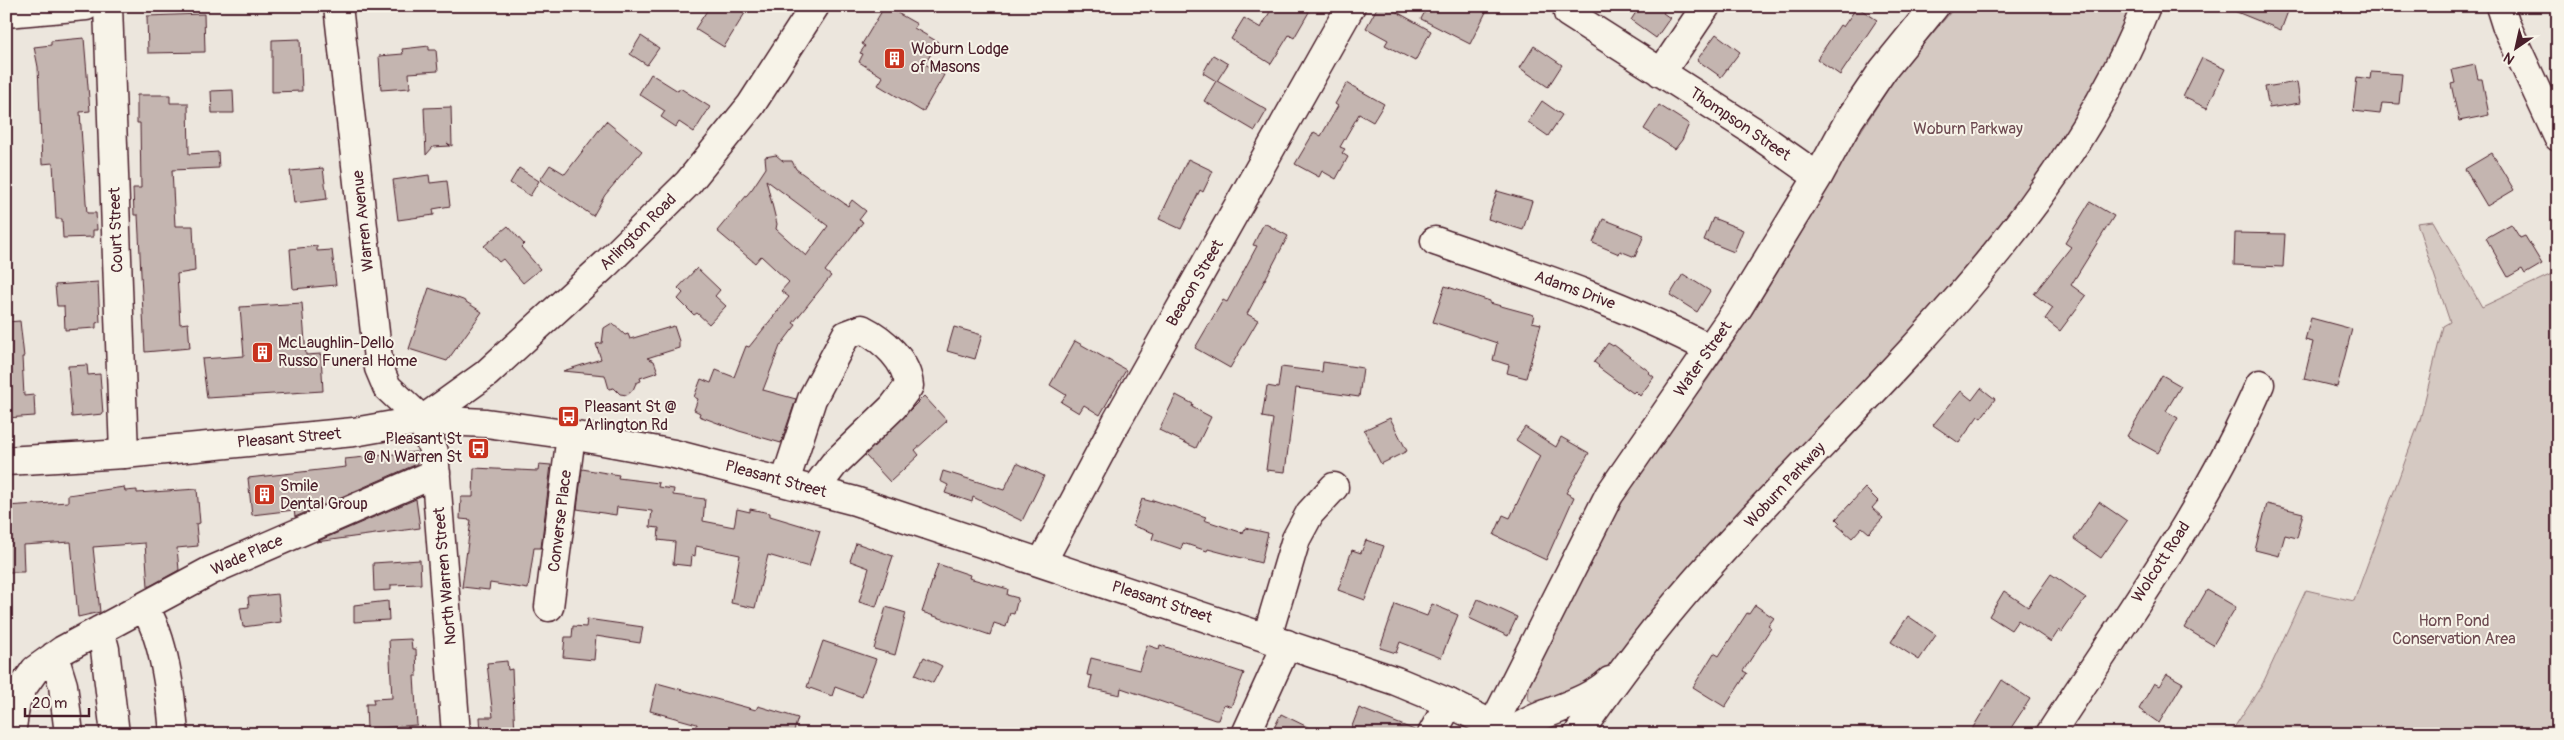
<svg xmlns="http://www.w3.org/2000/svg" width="2564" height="740" viewBox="0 0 2564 740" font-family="Pangolin,sans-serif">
  <rect width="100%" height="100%" fill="#ece6dd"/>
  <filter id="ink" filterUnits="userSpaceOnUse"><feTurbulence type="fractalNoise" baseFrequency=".02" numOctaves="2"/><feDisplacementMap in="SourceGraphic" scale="10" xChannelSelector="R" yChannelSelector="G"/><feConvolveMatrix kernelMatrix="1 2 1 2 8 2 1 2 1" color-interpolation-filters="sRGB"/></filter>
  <g filter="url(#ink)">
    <path fill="#d5c9c2" stroke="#907476" d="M 1956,6 L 2135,6 L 2117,49 L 2012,221 L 1607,672 L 1582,689 L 1532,702 L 1528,699 L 1530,681 L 1606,530 L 1648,457 L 1708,379 L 1752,314 L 1800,235 L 1831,178 L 1897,75 Z
      M 2433,221 L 2482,307 L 2558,271 L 2558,734 L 2230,734 L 2263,683 L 2306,590 L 2354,601 L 2420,420 L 2443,326 L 2450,322 L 2417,223 Z"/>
    <path fill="#c4b5b0" stroke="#4a1f2b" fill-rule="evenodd" d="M 710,6 L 735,6 L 745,13 L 724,47 L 695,29 Z
      M 885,6 L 917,24 L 914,28 L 938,42 L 925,64 L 944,75 L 923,112 L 878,85 L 883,77 L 859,62 L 863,54 L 860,53 L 865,46 L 862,44 Z
      M 1273,6 L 1298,6 L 1309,12 L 1294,38 L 1289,35 L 1271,64 L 1231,39 L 1244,18 L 1261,28 Z
      M 1378,6 L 1386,6 L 1431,31 L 1415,61 L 1385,45 L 1388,40 L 1366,28 Z
      M 1428,6 L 1489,6 L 1470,44 L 1421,19 Z
      M 1640,6 L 1668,6 L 1663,13 L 1670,18 L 1656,38 L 1631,20 Z
      M 2222,6 L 2290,6 L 2281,30 Z
      M 1857,7 L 1877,20 L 1840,75 L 1817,59 L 1840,25 L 1843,27 Z
      M 204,14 L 205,52 L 148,53 L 147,16 Z
      M 1716,34 L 1740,52 L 1721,77 L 1697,60 Z
      M 641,36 L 659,48 L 647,65 L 630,54 Z
      M 84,38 L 90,111 L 80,112 L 86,202 L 87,213 L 96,213 L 97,230 L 93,230 L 93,237 L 63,238 L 62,219 L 56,219 L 53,163 L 42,164 L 38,67 L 34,47 L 51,45 L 51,41 Z
      M 300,39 L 302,91 L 272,92 L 272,40 Z
      M 429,46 L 429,50 L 436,50 L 438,71 L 409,73 L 410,88 L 381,90 L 379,56 L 403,54 L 402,49 Z
      M 1534,46 L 1562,65 L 1548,87 L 1520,68 Z
      M 1213,55 L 1228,64 L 1217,81 L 1267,110 L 1255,131 L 1204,101 L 1216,81 L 1203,73 Z
      M 2202,58 L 2225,69 L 2207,108 L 2183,97 Z
      M 2475,65 L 2478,79 L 2482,79 L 2489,115 L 2459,121 L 2451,84 L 2455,83 L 2452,70 Z
      M 2371,72 L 2402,74 L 2399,104 L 2382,103 L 2380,114 L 2353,111 L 2357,77 L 2370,79 Z
      M 651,74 L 678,91 L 680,88 L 710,107 L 694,132 L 679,122 L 676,127 L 661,117 L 665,111 L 639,94 Z
      M 2297,82 L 2300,103 L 2269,108 L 2265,87 Z
      M 1347,83 L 1384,104 L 1373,122 L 1359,114 L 1340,147 L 1345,149 L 1342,153 L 1348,157 L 1336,179 L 1322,171 L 1319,177 L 1295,164 L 1314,132 L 1321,136 L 1338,106 L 1335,104 Z
      M 233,90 L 234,113 L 212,113 L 211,91 Z
      M 137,95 L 170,95 L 170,103 L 188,103 L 189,154 L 218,152 L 219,168 L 172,170 L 175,226 L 193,226 L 195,271 L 177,274 L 180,324 L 188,323 L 190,348 L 145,352 L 138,215 L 134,215 L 133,188 L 141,188 L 140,123 L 137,123 Z
      M 1542,101 L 1562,115 L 1548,136 L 1528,122 Z
      M 1659,105 L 1689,124 L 1682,140 L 1675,149 L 1644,129 Z
      M 451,107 L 452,146 L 447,143 L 450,146 L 433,147 L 426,155 L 424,108 Z
      M 606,121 L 642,151 L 605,195 L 593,216 L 540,180 L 550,165 L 565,174 Z
      M 2492,153 L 2514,190 L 2487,206 L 2465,169 Z
      M 776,155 L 783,161 L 792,161 L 796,169 L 848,206 L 852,200 L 866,211 L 859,220 L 863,222 L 825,271 L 831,276 L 793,323 L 796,325 L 780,346 L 763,390 L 796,399 L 781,443 L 739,431 L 699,416 L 700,413 L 694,410 L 698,399 L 694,397 L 701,379 L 711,383 L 716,370 L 734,377 L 746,346 L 749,347 L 789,297 L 781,291 L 789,282 L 761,256 L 755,263 L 717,231 L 752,189 L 766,168 L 765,157 ZM 766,180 L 828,226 L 806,256 L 776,229 L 777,224 Z
      M 1188,159 L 1213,171 L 1203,192 L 1200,190 L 1181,229 L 1159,219 Z
      M 323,168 L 327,199 L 294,203 L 290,171 Z
      M 519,168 L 539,181 L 530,196 L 510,183 Z
      M 429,175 L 430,183 L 447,181 L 450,206 L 433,209 L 434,215 L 398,220 L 393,180 Z
      M 1497,191 L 1532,201 L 1523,230 L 1488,219 Z
      M 2090,202 L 2114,216 L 2071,285 L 2086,296 L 2060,331 L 2045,319 L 2053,308 L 2034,294 L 2071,247 L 2065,243 Z
      M 1713,218 L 1743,230 L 1734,252 L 1704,240 Z
      M 1603,219 L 1644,235 L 1635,257 L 1620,251 L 1619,254 L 1593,243 Z
      M 1264,223 L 1288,236 L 1247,314 L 1258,320 L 1230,368 L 1195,348 L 1223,300 L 1227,302 L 1257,246 L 1253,245 Z
      M 2511,224 L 2520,238 L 2525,236 L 2542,264 L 2525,274 L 2522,269 L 2508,277 L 2486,238 Z
      M 508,226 L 524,244 L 521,247 L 540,269 L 523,283 L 503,259 L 499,262 L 484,246 Z
      M 2235,233 L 2285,234 L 2283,267 L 2234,265 Z
      M 317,246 L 317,251 L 332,250 L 336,285 L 293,289 L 290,249 Z
      M 697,268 L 720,290 L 715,296 L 726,306 L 709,324 L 697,313 L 694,315 L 678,299 L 683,293 L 678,288 Z
      M 1683,274 L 1710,291 L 1697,312 L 1670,295 Z
      M 98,282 L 100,322 L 96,323 L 96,328 L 65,330 L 64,306 L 57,306 L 55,285 Z
      M 1445,286 L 1490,301 L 1490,303 L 1534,315 L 1532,322 L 1541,324 L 1526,378 L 1507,373 L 1509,365 L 1493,360 L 1497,343 L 1433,322 Z
      M 429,288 L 463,300 L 482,312 L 447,361 L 409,349 Z
      M 302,303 L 306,355 L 321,354 L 323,391 L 207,398 L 202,359 L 244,356 L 240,307 Z
      M 2311,318 L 2352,329 L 2337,387 L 2304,379 L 2313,342 L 2305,340 Z
      M 20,321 L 24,357 L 22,357 L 24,396 L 34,395 L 35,416 L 6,418 L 6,322 Z
      M 612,323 L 625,335 L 628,334 L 630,339 L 674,326 L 679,341 L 679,348 L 647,358 L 654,361 L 658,372 L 640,378 L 641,381 L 636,383 L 633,390 L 627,395 L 620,394 L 614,388 L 609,389 L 605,375 L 563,371 L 601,359 L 596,344 L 602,343 L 604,328 Z
      M 954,327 L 982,335 L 975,359 L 947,351 Z
      M 1075,341 L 1126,370 L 1100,415 L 1084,405 L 1079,413 L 1061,402 L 1066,395 L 1050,385 Z
      M 1608,343 L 1613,346 L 1614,345 L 1650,372 L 1649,373 L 1654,377 L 1640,396 L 1635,391 L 1633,393 L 1598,367 L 1599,366 L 1594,362 Z
      M 1323,362 L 1363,368 L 1359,397 L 1296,388 L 1285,472 L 1266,470 L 1273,419 L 1262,417 L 1267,386 L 1278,388 L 1281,367 L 1322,372 Z
      M 87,365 L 88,375 L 100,374 L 103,414 L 72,417 L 68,366 Z
      M 2162,375 L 2181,386 L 2166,411 L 2178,418 L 2158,453 L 2127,436 Z
      M 1981,388 L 1995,399 L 1981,418 L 1978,416 L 1959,443 L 1933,425 L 1961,391 L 1972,400 Z
      M 1176,395 L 1193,404 L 1192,407 L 1211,417 L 1196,448 L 1159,430 Z
      M 924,396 L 947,421 L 915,450 L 919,455 L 890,482 L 865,455 Z
      M 1390,418 L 1407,451 L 1381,464 L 1364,430 Z
      M 1525,427 L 1556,447 L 1561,437 L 1589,453 L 1566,493 L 1574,497 L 1546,560 L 1494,535 L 1503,515 L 1510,518 L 1540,456 L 1516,440 Z
      M 416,452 L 417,464 L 295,517 L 294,510 L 252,515 L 248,478 L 346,467 L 345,459 Z
      M 1017,463 L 1044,476 L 1022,521 L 973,497 L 972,502 L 945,493 L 948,485 L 940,481 L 943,471 L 1004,490 Z
      M 539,464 L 551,465 L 541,548 L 534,548 L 528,589 L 490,583 L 489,590 L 462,587 L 471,520 L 460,519 L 461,497 L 473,497 L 474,468 L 538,471 Z
      M 582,469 L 619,475 L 618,478 L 659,483 L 658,487 L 674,489 L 673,495 L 705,499 L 703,521 L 734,527 L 737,509 L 750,512 L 750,509 L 770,513 L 770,516 L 820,531 L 809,567 L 768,555 L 755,608 L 731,603 L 740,555 L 696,546 L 695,556 L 692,555 L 691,566 L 673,564 L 675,542 L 658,540 L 659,528 L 650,527 L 652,511 L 617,507 L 616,515 L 577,509 Z
      M 124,487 L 125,491 L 137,490 L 137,493 L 197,489 L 200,523 L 196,524 L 198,546 L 177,548 L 179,570 L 148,587 L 145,543 L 93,547 L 100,612 L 78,617 L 71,542 L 23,545 L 24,572 L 6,572 L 6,506 L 68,502 L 68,495 Z
      M 1865,488 L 1878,501 L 1872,508 L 1883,518 L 1869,533 L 1862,527 L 1852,538 L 1837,525 L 1840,523 L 1836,519 Z
      M 416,499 L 420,528 L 316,542 Z
      M 1142,499 L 1153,502 L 1153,500 L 1206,517 L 1204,520 L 1243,533 L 1245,528 L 1268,533 L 1261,563 L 1208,549 L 1207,551 L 1183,543 L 1181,549 L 1152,539 L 1154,533 L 1133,526 Z
      M 2099,502 L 2127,521 L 2101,558 L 2074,539 Z
      M 2267,504 L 2303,513 L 2297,538 L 2285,535 L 2279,556 L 2255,550 Z
      M 1366,540 L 1384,546 L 1365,600 L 1338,590 L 1352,550 L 1361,553 Z
      M 856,543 L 893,556 L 876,607 L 859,602 L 869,568 L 850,561 Z
      M 420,560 L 421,584 L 391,585 L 391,590 L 374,591 L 373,563 Z
      M 938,564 L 970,575 L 969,578 L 1008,589 L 1007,595 L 1018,598 L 1014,614 L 1010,613 L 1006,627 L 994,623 L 990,635 L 922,612 Z
      M 2051,574 L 2086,598 L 2062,632 L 2059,630 L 2051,642 L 2018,620 L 2011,630 L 1989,616 L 2004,591 L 2028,607 Z
      M 2207,590 L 2236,607 L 2213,645 L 2185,628 Z
      M 278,594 L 281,622 L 243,627 L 240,608 L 249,607 L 248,597 Z
      M 1478,599 L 1517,617 L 1508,636 L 1469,618 Z
      M 388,601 L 389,620 L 354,622 L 354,605 Z
      M 1395,604 L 1427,616 L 1432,604 L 1458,615 L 1441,658 L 1400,642 L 1396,653 L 1380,648 Z
      M 1755,605 L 1774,618 L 1768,626 L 1771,628 L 1743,671 L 1747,673 L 1725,707 L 1693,687 L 1714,653 L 1719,656 L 1747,613 L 1749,614 Z
      M 886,607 L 906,613 L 895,655 L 874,649 Z
      M 1908,616 L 1936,635 L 1919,660 L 1891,642 Z
      M 587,619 L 643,627 L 640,643 L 596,636 L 594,660 L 563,657 L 565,637 L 572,637 L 573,626 L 586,627 Z
      M 411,639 L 412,649 L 416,649 L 417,676 L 414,676 L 417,725 L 367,729 L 366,704 L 374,704 L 373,699 L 392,698 L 389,640 Z
      M 823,641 L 876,659 L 862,697 L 835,687 L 832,696 L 807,687 Z
      M 1147,645 L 1159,649 L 1160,645 L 1244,673 L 1231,707 L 1224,704 L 1218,720 L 1215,720 L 1121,688 L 1120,695 L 1089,688 L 1092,676 L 1087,675 L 1091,658 L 1139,670 Z
      M 924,657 L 942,666 L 933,683 L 915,675 Z
      M 507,661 L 508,670 L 512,669 L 515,734 L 481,734 L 480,717 L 493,717 L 487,663 Z
      M 2167,674 L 2183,683 L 2159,723 L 2139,709 L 2154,683 L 2159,686 Z
      M 2002,680 L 2030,699 L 2007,734 L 1969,734 Z
      M 657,683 L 756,710 L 758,706 L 798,718 L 793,734 L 695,734 L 697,724 L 650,711 Z
      M 1359,708 L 1417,731 L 1416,734 L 1349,734 Z
      M 1281,714 L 1322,734 L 1271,734 Z"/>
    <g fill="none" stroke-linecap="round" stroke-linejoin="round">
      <defs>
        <path id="minor" d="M 108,6 L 124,454
          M 338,6 L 379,368 L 387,387 L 422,420 L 434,452 L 456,734
          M 2500,6 L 2506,25 L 2558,137
          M 6,13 L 86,6
          M 1568,13 L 1750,129 L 1818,177
          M 1661,73 L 1706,6
          M 1435,241 C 1529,273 1622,303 1710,349
          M 422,420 L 486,374 L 606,264 L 688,183 L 751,105 L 815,6
          M 785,482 L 812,399 L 846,335 L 862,329 C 884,340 907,361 909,386 L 893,407 L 834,464 L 815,489
          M 1042,562 L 1117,421 L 1351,6
          M 144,607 C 165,638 171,696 174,734
          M 549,607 L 571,435
          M 100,630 L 105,649 L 115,734
          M 1267,637 L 1296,539 L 1310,513 L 1334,487
          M 54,656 L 63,685 L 69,734
          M 1493,725 L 1609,495 L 1738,308 L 1818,177 L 1849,120 L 1883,70 L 1935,6
          M 1510,733 C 1540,710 1582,707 1610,681
          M 11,734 L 16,701 L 23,687 L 35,670 L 63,650 L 210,571 L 436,473
          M 1246,734 L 1287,644
          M 1432,734 L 1449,703
          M 1578,734 C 1615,680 1654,628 1697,579 C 1856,398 2055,236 2146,6
          M 2050,734 C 2124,620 2206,509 2260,384"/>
        <path id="major" d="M 6,461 L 124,454 L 354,432 L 422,420 L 486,423 L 571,435 L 674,454 L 855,501 L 1396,681 L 1449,703 L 1511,734"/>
      </defs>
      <use href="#minor" stroke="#4a1f2b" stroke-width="31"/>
      <use href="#major" stroke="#4a1f2b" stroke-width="31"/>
      <use href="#minor" stroke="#f7f3e8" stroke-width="28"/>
      <use href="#major" stroke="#f7f3e8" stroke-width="28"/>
    </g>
  </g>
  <defs>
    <symbol id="building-square" viewBox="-11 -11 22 22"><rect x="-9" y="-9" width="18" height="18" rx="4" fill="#c8321e" stroke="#f7f3e8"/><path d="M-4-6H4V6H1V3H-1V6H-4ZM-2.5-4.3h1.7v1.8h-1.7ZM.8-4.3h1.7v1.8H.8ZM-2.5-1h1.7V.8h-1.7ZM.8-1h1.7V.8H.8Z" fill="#fff"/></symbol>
    <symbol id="bus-square" viewBox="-11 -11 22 22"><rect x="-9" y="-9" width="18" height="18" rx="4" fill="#c8321e" stroke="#f7f3e8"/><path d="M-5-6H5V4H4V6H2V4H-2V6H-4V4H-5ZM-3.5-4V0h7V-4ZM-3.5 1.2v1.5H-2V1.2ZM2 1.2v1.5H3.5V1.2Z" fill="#fff"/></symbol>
  </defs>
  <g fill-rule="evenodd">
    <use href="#building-square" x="882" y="46" width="25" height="25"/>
    <use href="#building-square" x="250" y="340" width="25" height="25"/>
    <use href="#bus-square" x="556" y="404" width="25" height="25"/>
    <use href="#bus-square" x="466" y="436" width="25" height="25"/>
    <use href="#building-square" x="252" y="482" width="25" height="25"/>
  </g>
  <g text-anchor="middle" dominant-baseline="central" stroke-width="4" stroke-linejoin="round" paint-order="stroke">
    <g font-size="16" fill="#4a1f2b" stroke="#f7f3e8" text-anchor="start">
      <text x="911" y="49">Woburn Lodge<tspan x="911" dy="18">of Masons</tspan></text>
      <text x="278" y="343">McLaughlin-Dello<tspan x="278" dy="18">Russo Funeral Home</tspan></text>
      <text x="584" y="407">Pleasant St @<tspan x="584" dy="18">Arlington Rd</tspan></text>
      <text x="462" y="439" text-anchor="end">Pleasant St<tspan x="462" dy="18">@ N Warren St</tspan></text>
      <text x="280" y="486">Smile<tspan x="280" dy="18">Dental Group</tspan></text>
    </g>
    <g font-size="16" fill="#4a1f2b" stroke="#f7f3e8">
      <text transform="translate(1740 124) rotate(34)">Thompson Street</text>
      <text transform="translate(363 221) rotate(-96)">Warren Avenue</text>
      <text transform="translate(116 230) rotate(-92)">Court Street</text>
      <text transform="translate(638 232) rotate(-45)">Arlington Road</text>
      <text transform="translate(1195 283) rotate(-60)">Beacon Street</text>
      <text transform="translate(1575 290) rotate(20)">Adams Drive</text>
      <text transform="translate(1703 359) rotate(-55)">Water Street</text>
      <text transform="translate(289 438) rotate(-5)">Pleasant Street</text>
      <text transform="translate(776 479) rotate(15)">Pleasant Street</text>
      <text transform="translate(1785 485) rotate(-47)">Woburn Parkway</text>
      <text transform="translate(560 521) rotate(-83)">Converse Place</text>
      <text transform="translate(247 555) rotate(-24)">Wade Place</text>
      <text transform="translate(2161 562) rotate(-57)">Wolcott Road</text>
      <text transform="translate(445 576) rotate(-95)">North Warren Street</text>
      <text transform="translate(1162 602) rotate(18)">Pleasant Street</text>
    </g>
    <g font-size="16" fill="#6d4a51" stroke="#f7f3e8">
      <text x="1968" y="129">Woburn Parkway</text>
      <text x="2454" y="621">Horn Pond<tspan x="2454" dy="18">Conservation Area</tspan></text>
    </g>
  </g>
  <rect width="2564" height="740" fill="none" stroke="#f7f3e8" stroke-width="25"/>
  <rect x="12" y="12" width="2539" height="715" fill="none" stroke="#4a1f2b" stroke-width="2" filter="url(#ink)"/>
  <g transform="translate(2516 48) rotate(214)" stroke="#f7f3e8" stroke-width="4" paint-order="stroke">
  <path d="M0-4L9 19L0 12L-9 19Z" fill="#4a1f2b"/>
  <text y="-8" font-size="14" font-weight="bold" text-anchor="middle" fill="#4a1f2b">N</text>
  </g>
  <path d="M25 708v8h64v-8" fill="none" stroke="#4a1f2b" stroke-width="2.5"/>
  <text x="32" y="708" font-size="15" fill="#4a1f2b" stroke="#f7f3e8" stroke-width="4" paint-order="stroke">20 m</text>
</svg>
